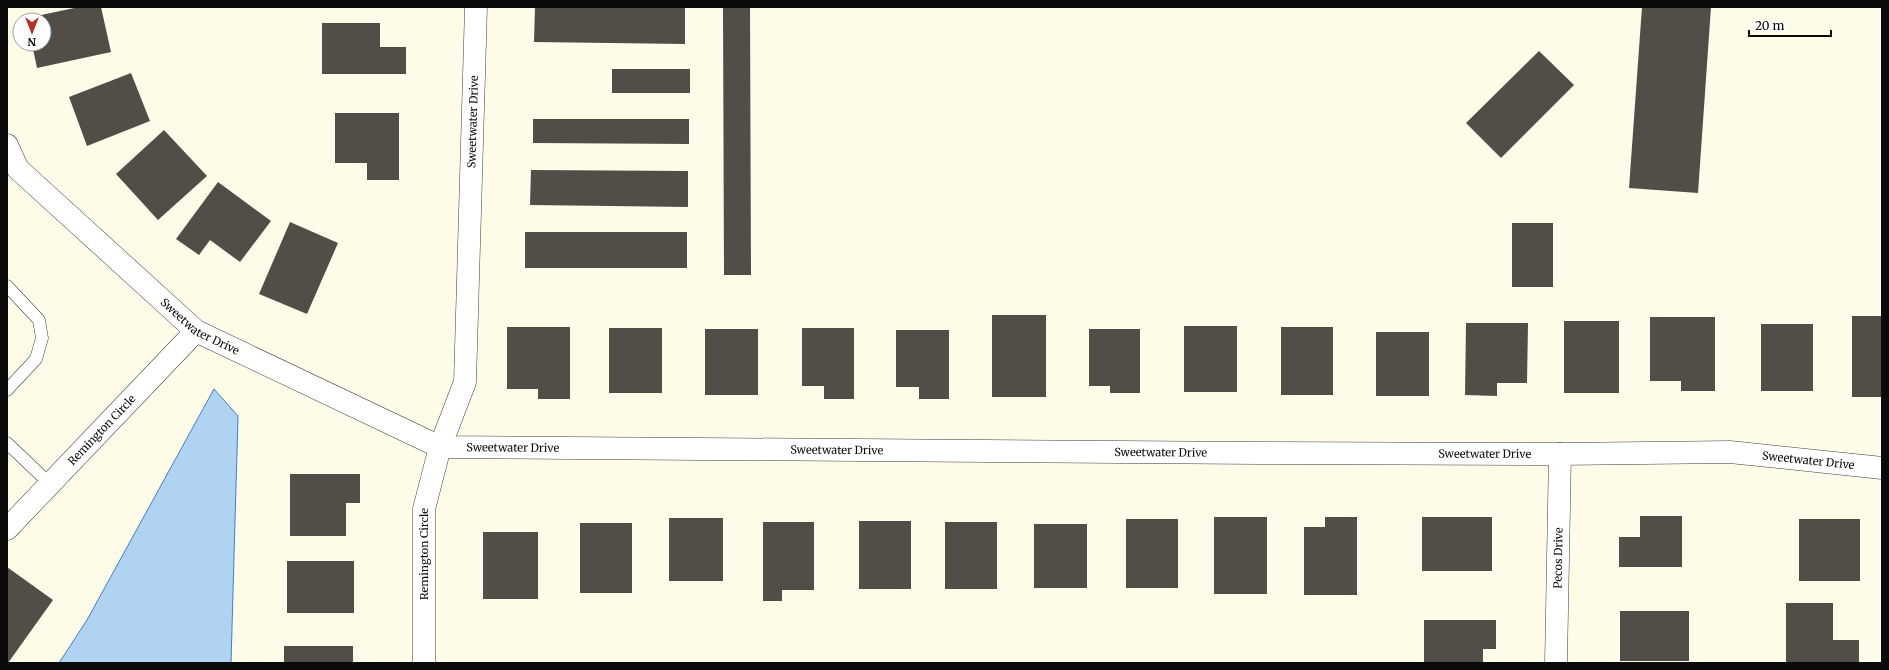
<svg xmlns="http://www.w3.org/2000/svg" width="1889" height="670" viewBox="0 0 1889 670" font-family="Merriweather,serif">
  <rect width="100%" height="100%" fill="#fefce9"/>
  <path fill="#b1d3f2" stroke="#3d80c4" d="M 214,389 L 238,416 L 231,663 L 59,663 L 87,620 Z"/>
  <path fill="#524d47" d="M 79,7 L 101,7 L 111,52 L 37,68 L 32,44 L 44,44 L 44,20 L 27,20 L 27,18 Z
    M 535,7 L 685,7 L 685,44 L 534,42 Z
    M 723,7 L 750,7 L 751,275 L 724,275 Z
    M 1642,7 L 1711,7 L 1698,193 L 1629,188 Z
    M 322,23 L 380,23 L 380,47 L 406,47 L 406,74 L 322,74 Z
    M 1539,51 L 1574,85 L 1501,158 L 1466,123 Z
    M 612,69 L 690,69 L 690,93 L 612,93 Z
    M 131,73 L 150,121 L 87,146 L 69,97 Z
    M 335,113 L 399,113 L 399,180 L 367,180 L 367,163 L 335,163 Z
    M 533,119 L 689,119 L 689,144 L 533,143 Z
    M 164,130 L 207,176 L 158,220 L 116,174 Z
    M 531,170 L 688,171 L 688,207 L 530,205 Z
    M 218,182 L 271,221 L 240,262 L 210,240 L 199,255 L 176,239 Z
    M 290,222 L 338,243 L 307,314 L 259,294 Z
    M 1512,223 L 1553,223 L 1553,287 L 1512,287 Z
    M 525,232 L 687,232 L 687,268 L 525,268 Z
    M 992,315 L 1046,315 L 1046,397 L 992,397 Z
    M 1852,316 L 1882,316 L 1882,397 L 1852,397 Z
    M 1650,317 L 1715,317 L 1715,391 L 1681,391 L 1681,381 L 1650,381 Z
    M 1564,321 L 1619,321 L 1619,393 L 1564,393 Z
    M 1466,323 L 1528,323 L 1527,383 L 1497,383 L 1497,396 L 1465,395 Z
    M 1761,324 L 1813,324 L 1813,391 L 1761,391 Z
    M 1184,326 L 1237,326 L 1237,392 L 1184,392 Z
    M 507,327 L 570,327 L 570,399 L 538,399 L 538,389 L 507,389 Z
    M 1281,327 L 1333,327 L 1333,395 L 1281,395 Z
    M 609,328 L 662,328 L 662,393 L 609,393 Z
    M 802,328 L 854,328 L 854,399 L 824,399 L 824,386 L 802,386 Z
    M 705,329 L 758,329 L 758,395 L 705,395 Z
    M 1089,329 L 1140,329 L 1140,393 L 1110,393 L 1110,386 L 1089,386 Z
    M 896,330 L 949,330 L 949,399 L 919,399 L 919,387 L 896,387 Z
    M 1376,332 L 1429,332 L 1429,396 L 1376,396 Z
    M 290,474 L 360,474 L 360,503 L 346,503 L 346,536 L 290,536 Z
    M 1640,516 L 1682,516 L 1682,567 L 1619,567 L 1619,537 L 1640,537 Z
    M 1214,517 L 1267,517 L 1267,594 L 1214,594 Z
    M 1325,517 L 1357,517 L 1357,595 L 1304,595 L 1304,527 L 1325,527 Z
    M 1422,517 L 1492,517 L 1492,571 L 1422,571 Z
    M 669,518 L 723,518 L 723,581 L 669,581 Z
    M 1126,519 L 1178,519 L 1178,588 L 1126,588 Z
    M 1799,519 L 1860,519 L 1860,581 L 1799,581 Z
    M 859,521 L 911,521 L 911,589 L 859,589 Z
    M 763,522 L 814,522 L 814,590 L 782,590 L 782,601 L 763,601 Z
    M 945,522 L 997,522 L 997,589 L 945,589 Z
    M 580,523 L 632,523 L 632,593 L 580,593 Z
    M 1034,524 L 1087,524 L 1087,588 L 1034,588 Z
    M 483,532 L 538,532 L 538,599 L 483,599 Z
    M 287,561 L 354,561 L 354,613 L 287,613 Z
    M 7,567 L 53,600 L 8,663 L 7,663 Z
    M 1786,603 L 1833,603 L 1833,640 L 1859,640 L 1859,663 L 1786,663 Z
    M 1620,611 L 1689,611 L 1689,661 L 1620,661 Z
    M 1424,620 L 1496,620 L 1496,649 L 1483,649 L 1483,663 L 1424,663 Z
    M 284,646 L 353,646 L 353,663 L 284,663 Z"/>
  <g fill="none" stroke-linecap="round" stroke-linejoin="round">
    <defs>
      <path id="lane" d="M 7,286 L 39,320 L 42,338 L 36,359 L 7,390
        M 7,443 L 50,484"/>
      <g id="street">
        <path id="s1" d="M 7,145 L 18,169 L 196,331 L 440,447 L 1258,453 L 1560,454 L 1730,452 L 1882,468"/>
        <path id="s2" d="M 7,529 L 196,331"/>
        <path id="s3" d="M 424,663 L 424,509 L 440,447 L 465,382 L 476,7"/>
        <path id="s4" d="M 1556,663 L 1560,454"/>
      </g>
    </defs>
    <use href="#lane" stroke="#3d3d3d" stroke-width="13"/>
    <use href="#street" stroke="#3d3d3d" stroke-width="23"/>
    <use href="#lane" stroke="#fff" stroke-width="12"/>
    <use href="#street" stroke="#fff" stroke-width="22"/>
  </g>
  <g text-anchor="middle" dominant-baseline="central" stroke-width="4" stroke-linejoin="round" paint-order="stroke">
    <g font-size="11" fill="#0a0a0a" stroke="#fff">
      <text stroke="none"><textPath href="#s3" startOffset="548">Sweetwater Drive</textPath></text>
      <text stroke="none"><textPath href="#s1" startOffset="268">Sweetwater Drive</textPath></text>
      <text stroke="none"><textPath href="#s2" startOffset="137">Remington Circle</textPath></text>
      <text stroke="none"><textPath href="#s1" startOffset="610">Sweetwater Drive</textPath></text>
      <text stroke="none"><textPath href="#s1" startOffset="934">Sweetwater Drive</textPath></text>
      <text stroke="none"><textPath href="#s1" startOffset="1258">Sweetwater Drive</textPath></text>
      <text stroke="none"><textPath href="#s1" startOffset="1582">Sweetwater Drive</textPath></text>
      <text stroke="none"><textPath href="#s1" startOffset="1906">Sweetwater Drive</textPath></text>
      <text stroke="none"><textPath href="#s3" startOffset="109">Remington Circle</textPath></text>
      <text stroke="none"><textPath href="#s4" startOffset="105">Pecos Drive</textPath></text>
    </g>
  </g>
  <rect width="1889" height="670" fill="none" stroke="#0a0a0a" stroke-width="16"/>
  <g transform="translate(32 32) rotate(180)"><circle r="19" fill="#ffffff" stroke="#9d9d9d"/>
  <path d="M0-3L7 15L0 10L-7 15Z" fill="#b0342c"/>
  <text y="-6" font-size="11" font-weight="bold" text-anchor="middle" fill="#0a0a0a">N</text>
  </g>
  <path d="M1749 30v6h82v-6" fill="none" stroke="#0a0a0a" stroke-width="2"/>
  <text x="1755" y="30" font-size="12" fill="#0a0a0a" stroke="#ffffff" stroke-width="3" paint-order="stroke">20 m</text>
</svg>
